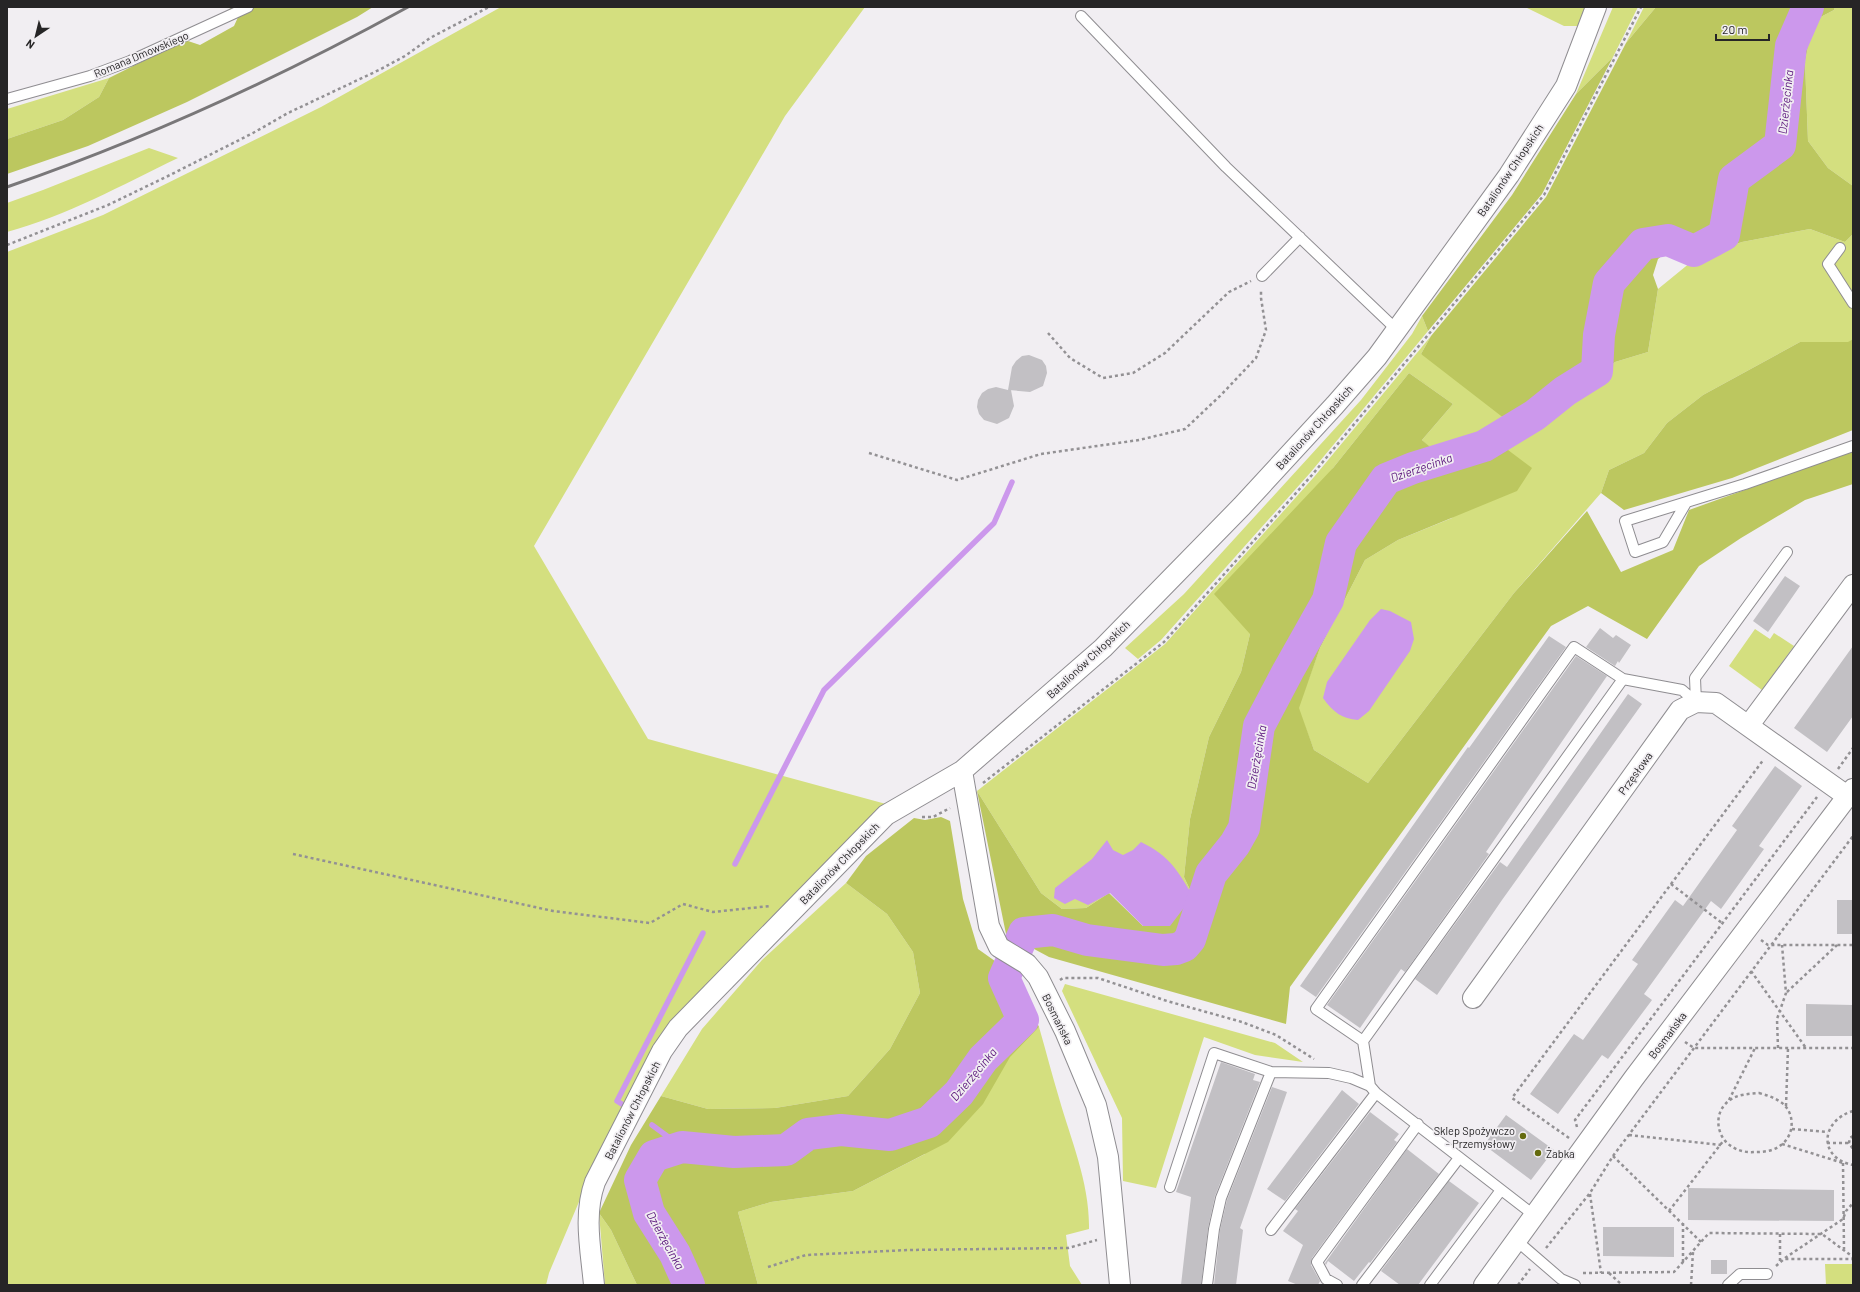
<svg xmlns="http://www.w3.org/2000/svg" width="1860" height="1292" viewBox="0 0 1860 1292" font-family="Barlow,sans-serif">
  <rect width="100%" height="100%" fill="#f1eef2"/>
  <path fill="#d4df7f" d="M 501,7 L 865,7 L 785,116 L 534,546 L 648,739 L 886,804 L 680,1011 L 605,1140 L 549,1273 L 546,1285 L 7,1285 L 7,252 L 103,215 L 321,107 Z
    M 1525,7 L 1587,7 L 1580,26 L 1564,26 Z
    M 1613,7 L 1638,7 L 1613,57 L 1576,94 Z
    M 1644,7 L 1656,7 L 1626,43 Z
    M 1835,7 L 1853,7 L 1853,186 L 1828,168 L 1808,141 L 1805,62 L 1813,21 L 1834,10 Z
    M 109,78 L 99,97 L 63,120 L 7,139 L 7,109 Z
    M 149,148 L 178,158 C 122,185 66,216 7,232 L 7,203 L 43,190 Z
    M 1810,229 L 1845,242 L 1853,234 L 1853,339 L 1849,342 L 1800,342 L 1703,395 L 1667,423 L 1644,453 L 1609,470 L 1601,493 L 1514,593 L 1368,783 L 1314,750 L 1298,708 L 1320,648 L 1365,560 L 1398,540 L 1452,518 L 1484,432 L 1436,453 L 1422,440 L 1453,404 L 1409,373 L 1333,468 L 1250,634 L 1241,672 L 1209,737 L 1190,819 L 1184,877 L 1193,896 L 1109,893 L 1086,908 L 1062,909 L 1041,893 L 977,791 L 1165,644 L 1314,477 L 1431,336 L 1421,354 L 1574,402 L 1615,362 L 1648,352 L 1658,289 L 1696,258 L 1742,242 Z
    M 1422,316 L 1428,331 L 1310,473 L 1161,640 L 1138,659 L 1125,648 L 1184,594 L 1361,400 L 1412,334 Z
    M 1755,629 L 1770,639 L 1774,633 L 1794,646 L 1762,690 L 1729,666 Z
    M 846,883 L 887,914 L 913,952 L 920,993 L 890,1049 L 848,1096 L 775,1108 L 708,1109 L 661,1096 L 702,1029 L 762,960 Z
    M 1065,984 L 1275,1043 L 1303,1062 L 1255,1055 L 1204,1037 L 1156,1188 L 1123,1181 L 1122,1118 L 1062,991 Z
    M 1039,1027 C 1046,1051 1052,1075 1059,1098 C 1071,1140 1090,1184 1089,1229 L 1066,1235 L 1070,1266 L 1082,1285 L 758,1285 L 738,1212 L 771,1202 L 853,1191 L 925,1154 L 917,1141 Z
    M 599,1213 L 611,1230 L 637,1285 L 605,1285 Z
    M 1825,1264 L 1853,1264 L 1853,1285 L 1826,1285 Z"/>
  <path fill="#bcc75f" d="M 228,7 L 373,7 L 357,17 L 187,102 L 88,146 L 7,174 L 7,139 L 63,120 L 99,97 L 109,78 L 185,40 L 200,45 L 234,26 L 239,15 Z
    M 1656,7 L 1835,7 L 1834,10 L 1813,21 L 1805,62 L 1808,141 L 1828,168 L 1853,186 L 1853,234 L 1845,242 L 1810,229 L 1742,242 L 1696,258 L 1669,250 L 1658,259 L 1653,275 L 1658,289 L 1648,352 L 1615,362 L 1574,402 L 1527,436 L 1421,354 L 1431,336 L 1546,197 L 1626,43 Z
    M 1613,57 L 1542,194 L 1428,331 L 1422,316 L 1512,195 L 1576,94 Z
    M 1853,339 L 1853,430 L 1732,478 L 1624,510 L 1601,493 L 1609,470 L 1644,453 L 1667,423 L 1703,395 L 1800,342 L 1848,342 Z
    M 1409,373 L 1453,404 L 1422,440 L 1436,452 L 1484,432 L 1532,468 L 1517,491 L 1398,540 L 1365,560 L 1320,648 L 1299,708 L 1314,750 L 1368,783 L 1514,593 L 1587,511 L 1621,572 L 1673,550 L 1689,510 L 1853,451 L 1853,484 L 1805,500 L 1741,538 L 1699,566 L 1647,639 L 1588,606 L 1551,626 L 1290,987 L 1286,1024 L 1049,957 L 1006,934 L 977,791 L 1041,893 L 1062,909 L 1086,908 L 1109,893 L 1143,926 L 1193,896 L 1184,877 L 1190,819 L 1209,737 L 1241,672 L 1250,634 L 1214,594 L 1333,468 Z
    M 941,817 L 950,821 L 963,899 L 978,949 L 1016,976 L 1039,1027 L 1010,1057 L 983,1104 L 948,1142 L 853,1191 L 771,1202 L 738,1212 L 758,1285 L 637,1285 L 611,1230 L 599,1213 L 631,1145 L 661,1096 L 708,1109 L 775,1108 L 848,1096 L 890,1049 L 920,993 L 913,952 L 887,914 L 846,883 L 866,856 L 914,818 L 925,820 Z"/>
  <path fill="#cc98ec" d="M 1381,609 L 1390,611 L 1411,622 L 1414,639 L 1410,651 L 1369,711 L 1358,720 C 1342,719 1333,712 1323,698 L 1327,682 L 1370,620 Z
    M 1107,840 L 1113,850 L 1123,855 L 1133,850 L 1141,842 C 1170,856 1177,870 1193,896 L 1170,926 L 1143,926 L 1110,893 L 1088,905 L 1075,899 L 1065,904 L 1054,898 L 1055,888 L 1092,859 Z"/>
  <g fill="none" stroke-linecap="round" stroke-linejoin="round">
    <path stroke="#cc98ec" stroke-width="5.5" d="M 735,864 L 824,690 L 994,523 L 1012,482
      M 628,1108 L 617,1101 L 703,933
      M 652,1125 L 682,1147"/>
    <path stroke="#cc98ec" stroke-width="32" d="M 689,1285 L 675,1254 L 649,1213 L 640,1180 L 654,1156 L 682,1147 L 734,1152 L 786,1150 L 808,1134 L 841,1130 L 890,1135 L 929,1122 L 959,1093 L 983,1059 L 1023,1020 L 1004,978 L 1024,933 L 1053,930 L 1087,940 L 1163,950 L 1176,949 L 1184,946 L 1190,939 L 1211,874 L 1235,844 L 1244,828 L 1259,726 L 1288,671 L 1328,600 L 1341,543 L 1386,479 L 1413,468 L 1484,446 L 1535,415 L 1565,391 L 1597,371 L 1599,335 L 1609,283 L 1643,244 L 1668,240 L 1694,251 L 1724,235 L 1734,179 L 1780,145 L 1791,46 L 1808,7"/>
  </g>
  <path fill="#c2c0c4" d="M 1029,355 L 1042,360 L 1046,366 L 1047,373 L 1043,386 L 1030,392 L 1009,390 L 1011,390 L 1014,406 L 1009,418 L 997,424 L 984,420 L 979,414 L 977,407 L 978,400 L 982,393 L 988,389 L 996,387 L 1008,390 L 1012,367 L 1016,361 L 1022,356 Z
    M 1785,576 L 1800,586 L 1768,632 L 1753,621 Z
    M 1600,628 L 1613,638 L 1616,635 L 1631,645 L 1619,663 L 1618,661 L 1615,666 L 1586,647 Z
    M 1549,636 L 1566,647 L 1316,997 L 1300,986 L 1468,747 L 1469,748 Z
    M 1853,646 L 1853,716 L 1827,752 L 1794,728 Z
    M 1576,656 L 1607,676 L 1486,852 L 1489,854 L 1405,972 L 1401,969 L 1360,1028 L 1327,1005 Z
    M 1628,694 L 1642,704 L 1502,900 L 1437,995 L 1415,979 L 1500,862 L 1507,867 Z
    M 1775,766 L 1802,786 L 1759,846 L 1764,849 L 1721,909 L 1711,901 L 1644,994 L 1652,1000 L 1608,1059 L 1602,1055 L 1558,1114 L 1530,1094 L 1574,1034 L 1583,1040 L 1638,964 L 1632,960 L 1675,900 L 1683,906 L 1737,830 L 1732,826 Z
    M 1837,900 L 1853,900 L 1853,934 L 1837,934 Z
    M 1806,1004 L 1853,1005 L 1853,1036 L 1806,1036 Z
    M 1221,1062 L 1255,1074 L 1253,1080 L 1260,1082 L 1215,1196 L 1208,1228 L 1201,1285 L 1181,1285 L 1191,1197 L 1176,1192 Z
    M 1272,1087 L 1287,1092 L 1240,1228 L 1243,1230 L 1236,1285 L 1214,1285 L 1220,1230 L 1227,1200 Z
    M 1342,1090 L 1359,1104 L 1285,1201 L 1267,1189 Z
    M 1370,1112 L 1399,1134 L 1394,1140 L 1397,1142 L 1312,1258 L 1311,1265 L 1320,1281 L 1318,1285 L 1298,1285 L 1288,1281 L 1303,1245 L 1283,1231 L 1298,1211 L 1295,1209 Z
    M 1506,1115 L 1554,1150 L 1531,1180 L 1484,1145 Z
    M 1407,1149 L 1439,1174 L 1370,1263 L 1369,1262 L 1354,1281 L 1328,1261 L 1326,1265 L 1325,1263 Z
    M 1449,1181 L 1479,1203 L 1418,1285 L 1400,1285 L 1381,1271 Z
    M 1688,1188 L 1834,1190 L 1834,1221 L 1688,1220 Z
    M 1603,1227 L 1674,1227 L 1674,1257 L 1603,1256 Z
    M 1711,1260 L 1727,1260 L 1727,1274 L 1711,1274 Z"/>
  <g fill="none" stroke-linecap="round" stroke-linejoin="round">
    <defs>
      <path id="lane" d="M 1081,16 L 1226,167 L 1397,330
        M 7,99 L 90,76 L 130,61 L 248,7
        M 1840,248 L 1828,264 L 1853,303
        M 1262,276 L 1300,237
        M 1686,503 L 1663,542 L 1635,552 L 1625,521 L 1745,484 L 1853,446
        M 1623,679 L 1682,690 L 1696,702
        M 1696,702 L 1695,678 L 1787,552
        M 1363,1041 L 1316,1009 L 1574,647 L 1623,679 L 1363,1041 L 1370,1086
        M 1170,1187 L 1214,1053 L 1271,1072 L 1329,1073 L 1351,1078 L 1370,1086 L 1376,1093 L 1535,1216
        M 1271,1230 L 1376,1093
        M 1517,1241 L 1561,1279 L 1575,1285
        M 1207,1285 L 1214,1229 L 1221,1198 L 1271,1072
        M 1337,1285 L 1326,1279 L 1317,1262 L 1418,1124
        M 1362,1285 L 1459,1158
        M 1430,1285 L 1501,1190
        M 1728,1285 L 1740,1274 L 1767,1274"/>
      <path id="street" d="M 1749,725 L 1853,585
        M 962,771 L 989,926 L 999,947 L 1027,964 L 1038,977 L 1065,1031 L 1096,1105 L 1108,1157 L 1120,1285
        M 1473,998 L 1680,710 L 1696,702 L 1716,703 L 1847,796
        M 594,1285 C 591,1251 583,1215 595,1182 L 662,1051 L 678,1028 L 886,815 L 962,771 L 1103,648 L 1242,506 L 1335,405 L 1377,357 L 1509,175 L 1566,86 L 1596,7
        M 1484,1285 L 1634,1078 L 1853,789"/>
    </defs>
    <use href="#lane" stroke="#8f8d91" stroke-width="12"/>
    <use href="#street" stroke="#8f8d91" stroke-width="22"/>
    <path stroke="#939194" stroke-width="2.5" stroke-dasharray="3 3" stroke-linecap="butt" d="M 7,245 L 108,205 L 168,176 L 253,133 L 288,113 L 379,70 L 405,56 L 430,38 L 489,7
      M 1048,333 L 1070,358 L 1103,378 L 1133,373 L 1165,353 L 1229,292 L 1251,281
      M 869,453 L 957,480 L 1041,454 L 1139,440 L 1185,429 L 1221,395 L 1256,358 L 1266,330 L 1261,298 L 1261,289
      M 1838,769 L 1853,748
      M 983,783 L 1164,642 L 1312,475 L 1544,195 L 1641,7
      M 922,817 L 933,817 L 950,808
      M 293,854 L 553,911 L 650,923 L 683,904 L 713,912 L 770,906
      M 1671,884 L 1722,923
      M 1761,940 L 1768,945 L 1853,945
      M 1751,971 L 1806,1048
      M 1060,980 L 1063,978 L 1098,978 L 1167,1001 L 1242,1022 L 1276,1035 L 1314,1059
      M 1787,992 L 1837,945
      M 1685,1042 L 1694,1048 L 1853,1048
      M 1778,1048 L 1777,1019 L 1786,993 L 1782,945
      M 1759,1093 C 1766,1095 1773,1097 1779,1101 C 1795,1110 1796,1134 1781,1145 C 1774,1151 1764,1152 1755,1152 C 1745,1153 1735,1150 1727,1143 C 1715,1131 1715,1110 1730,1100 C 1738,1094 1749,1094 1759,1093 Z
      M 1729,1100 L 1755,1048
      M 1786,1106 L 1788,1048
      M 1853,1111 C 1820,1121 1818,1158 1853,1165
      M 1577,1127 L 1575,1120 L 1817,797
      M 1792,1129 L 1828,1132
      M 1629,1135 L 1721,1145
      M 1853,1136 L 1850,1138 L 1849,1143 L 1853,1149
      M 1569,1138 L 1512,1098 L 1764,759
      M 1827,1143 L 1849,1143
      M 1782,1144 L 1843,1163
      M 1613,1156 L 1853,836
      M 1843,1163 L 1844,1249
      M 1590,1194 L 1601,1273
      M 1669,1211 L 1724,1140
      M 1683,1223 L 1683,1262
      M 1780,1234 L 1780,1261
      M 1546,1248 L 1590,1193 L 1613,1156 L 1701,1242
      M 1785,1258 L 1843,1219 L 1846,1211 L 1853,1203
      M 1776,1266 L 1784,1259 L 1853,1259
      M 768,1267 L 806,1255 L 908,1250 L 1068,1248 L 1097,1240
      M 1583,1273 L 1674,1272 L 1709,1233 L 1822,1234 L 1853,1257
      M 1609,1273 L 1622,1285
      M 1518,1285 L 1530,1269
      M 1691,1285 L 1693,1252"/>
    <use href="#lane" stroke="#fff" stroke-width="10"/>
    <use href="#street" stroke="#fff" stroke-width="20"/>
    <path stroke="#797779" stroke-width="3" d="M 7,187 C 146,139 279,78 408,7"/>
  </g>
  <g fill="#646a0d" stroke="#f1eef2" stroke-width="1.5">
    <circle cx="1523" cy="1136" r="4"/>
    <circle cx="1538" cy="1153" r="4"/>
  </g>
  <g text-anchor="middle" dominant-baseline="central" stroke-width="3.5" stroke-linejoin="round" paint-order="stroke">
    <g font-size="11" fill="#262526" stroke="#f1eef2">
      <text transform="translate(141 54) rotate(-23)">Romana Dmowskiego</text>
      <text transform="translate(1510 170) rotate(-56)">Batalionów Chłopskich</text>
      <text transform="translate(1314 427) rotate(-48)">Batalionów Chłopskich</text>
      <text transform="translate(1088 659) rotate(-43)">Batalionów Chłopskich</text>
      <text transform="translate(1635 773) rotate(-54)">Przęsłowa</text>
      <text transform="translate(839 863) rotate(-46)">Batalionów Chłopskich</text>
      <text transform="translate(1058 1019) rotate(64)">Bosmańska</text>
      <text transform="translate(1667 1035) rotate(-53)">Bosmańska</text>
      <text transform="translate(632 1110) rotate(-63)">Batalionów Chłopskich</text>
    </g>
    <g font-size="11" fill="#262526" stroke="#f1eef2" text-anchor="end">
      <text x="1515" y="1130">Sklep Spożywczo<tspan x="1515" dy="13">- Przemysłowy</tspan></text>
      <text x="1546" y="1153" text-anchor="start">Żabka</text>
    </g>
    <g font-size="12" font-style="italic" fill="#601e80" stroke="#f1eef2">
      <text transform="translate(1785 102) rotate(-84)">Dzierżęcinka</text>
      <text transform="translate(1421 467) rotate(-19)">Dzierżęcinka</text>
      <text transform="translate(1256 757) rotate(-80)">Dzierżęcinka</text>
      <text transform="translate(973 1074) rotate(-50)">Dzierżęcinka</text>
      <text transform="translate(666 1240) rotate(61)">Dzierżęcinka</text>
    </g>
  </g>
  <rect width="1860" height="1292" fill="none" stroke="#262526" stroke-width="16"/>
  <g transform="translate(36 36) rotate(215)" stroke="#f1eef2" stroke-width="3" paint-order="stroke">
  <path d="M0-3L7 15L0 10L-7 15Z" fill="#262526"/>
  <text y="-6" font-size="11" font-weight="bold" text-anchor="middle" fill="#262526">N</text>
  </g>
  <path d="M1716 34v6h53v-6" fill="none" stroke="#262526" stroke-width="2"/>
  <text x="1722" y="34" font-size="12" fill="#262526" stroke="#f1eef2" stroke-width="3" paint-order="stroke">20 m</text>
</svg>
